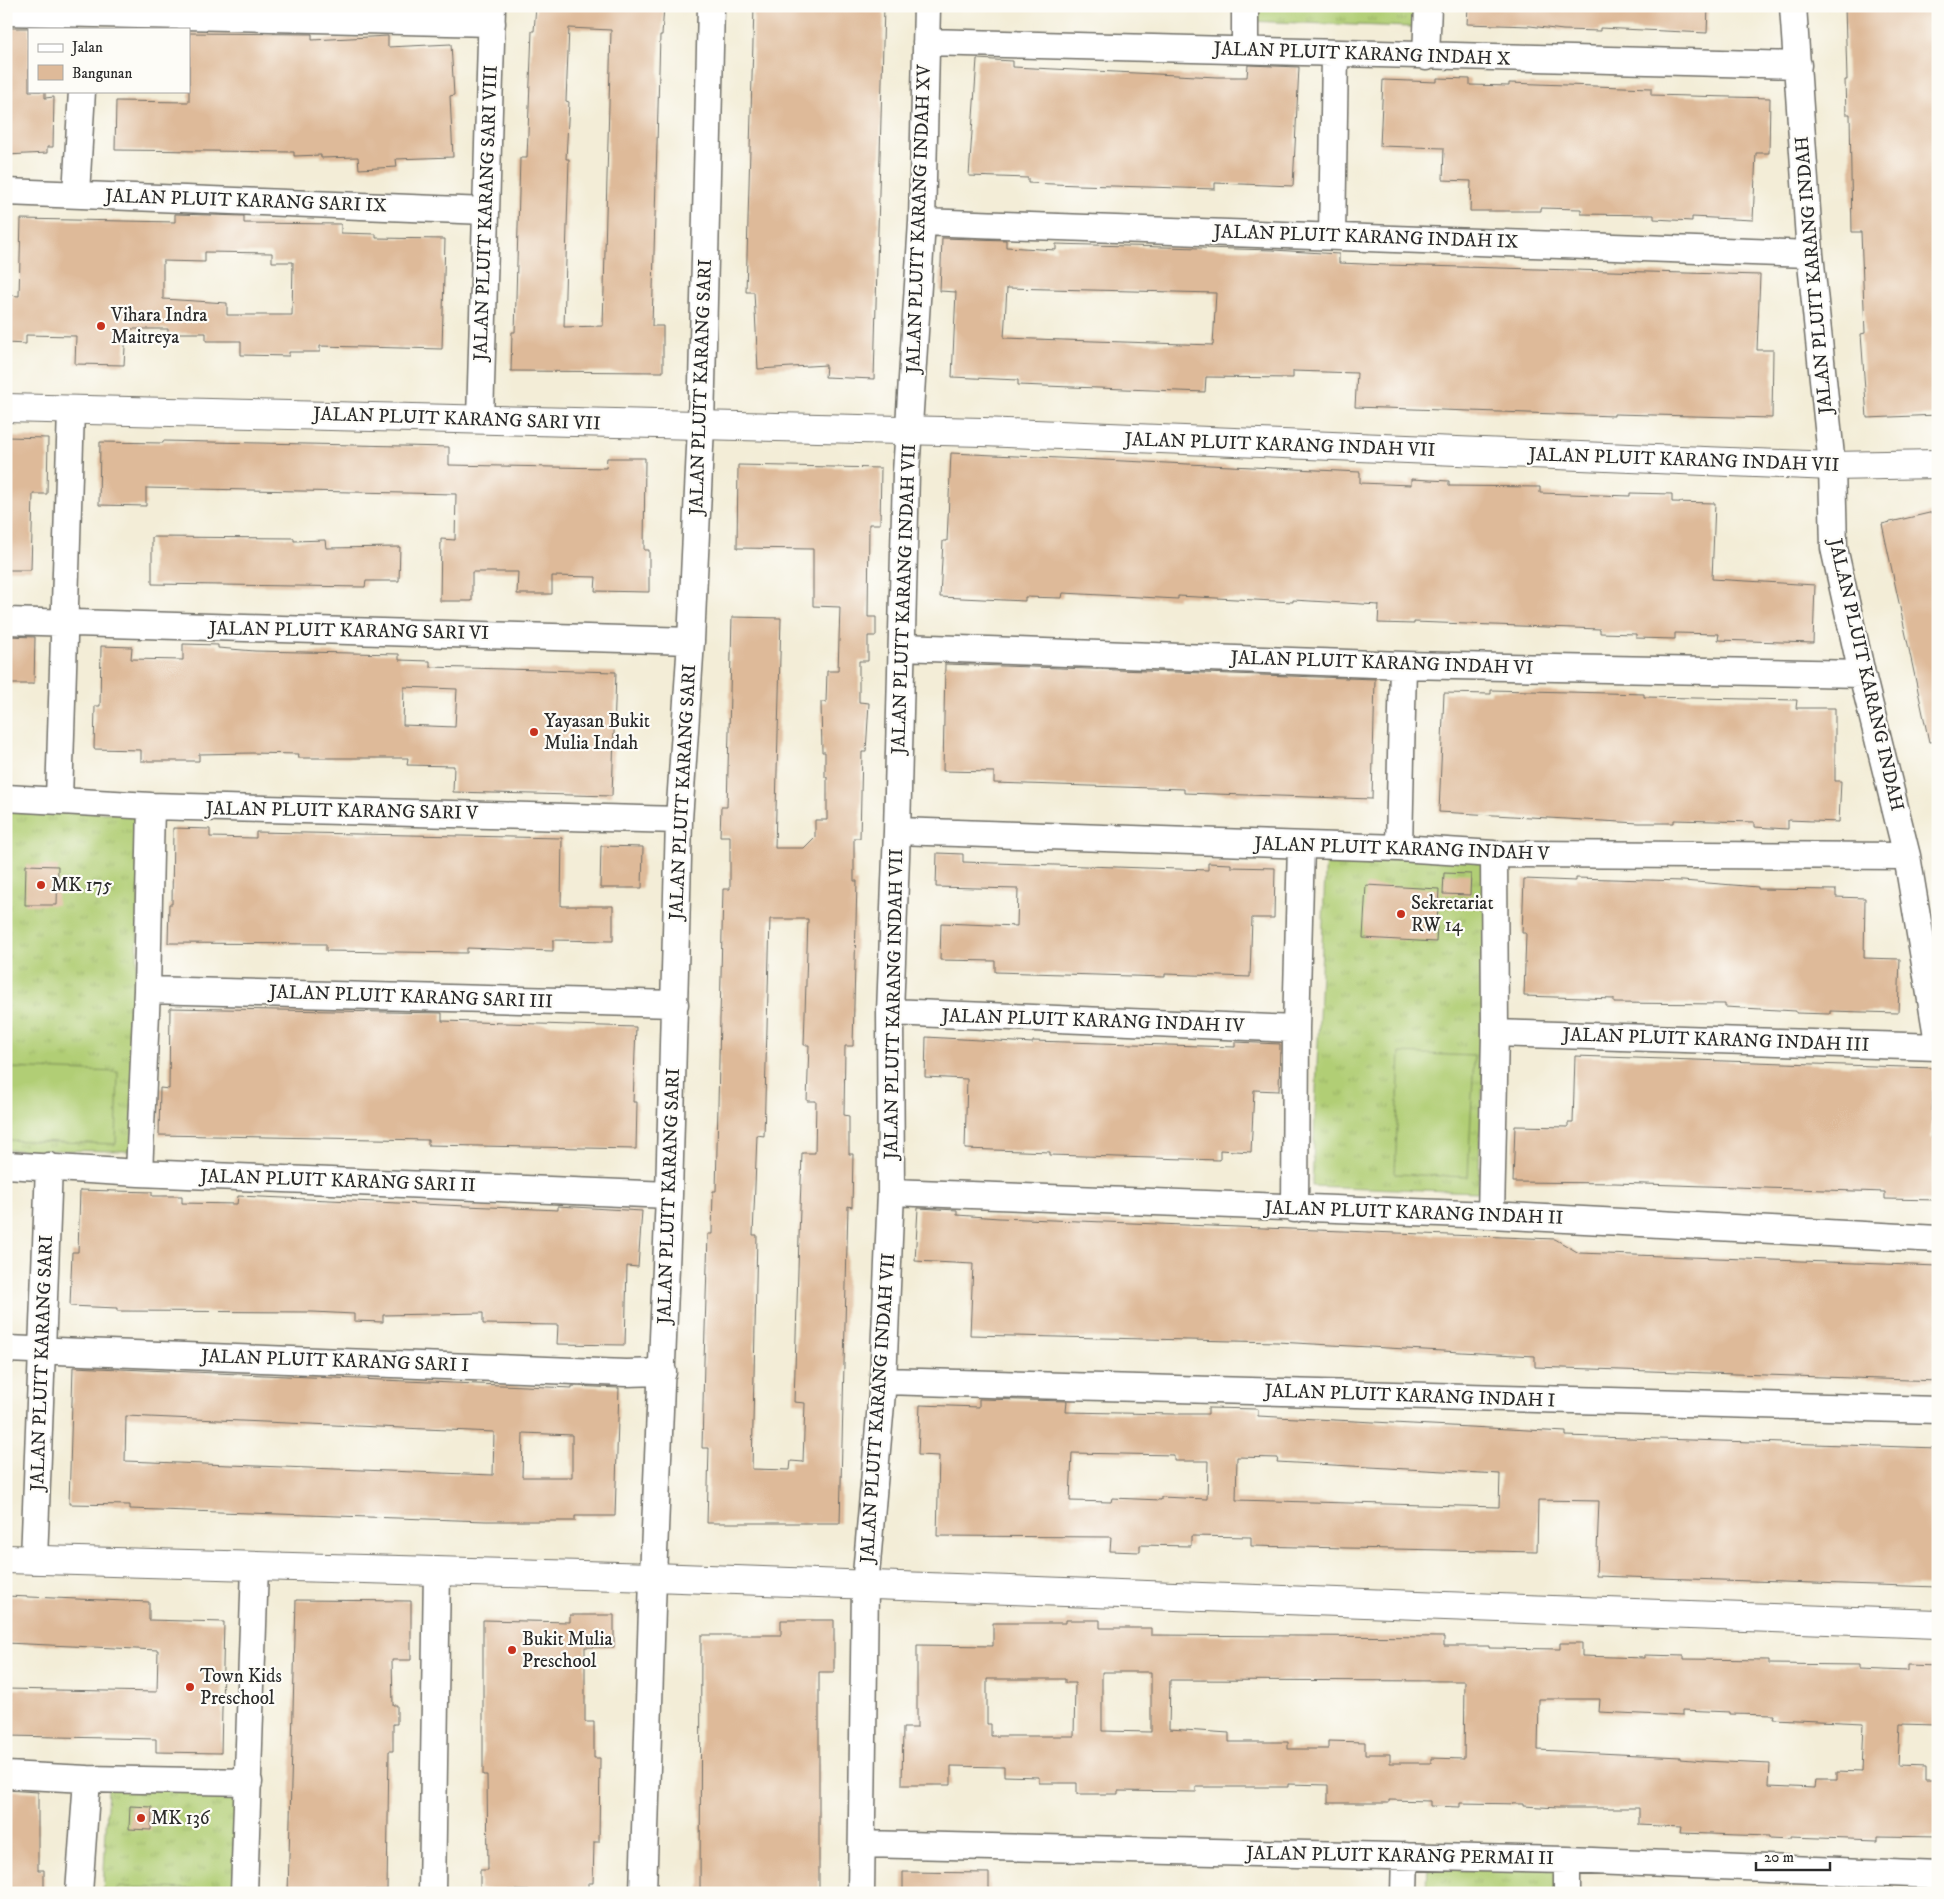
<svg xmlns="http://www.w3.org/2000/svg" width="1944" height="1899" viewBox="0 0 1944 1899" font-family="'IM FELL DW Pica',serif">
  <defs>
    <pattern id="grass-tufts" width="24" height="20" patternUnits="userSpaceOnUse" patternTransform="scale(1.25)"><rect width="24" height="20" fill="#b1ce75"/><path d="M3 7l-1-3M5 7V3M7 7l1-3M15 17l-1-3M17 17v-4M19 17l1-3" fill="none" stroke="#98b165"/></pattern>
  </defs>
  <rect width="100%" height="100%" fill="#fdfcf7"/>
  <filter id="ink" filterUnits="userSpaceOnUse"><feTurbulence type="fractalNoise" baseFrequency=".02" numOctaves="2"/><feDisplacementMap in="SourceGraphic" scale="10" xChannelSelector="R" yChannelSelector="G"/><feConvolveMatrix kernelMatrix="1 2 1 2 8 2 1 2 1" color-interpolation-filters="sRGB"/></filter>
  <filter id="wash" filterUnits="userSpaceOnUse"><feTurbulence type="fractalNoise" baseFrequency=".0096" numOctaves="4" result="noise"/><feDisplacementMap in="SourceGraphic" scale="20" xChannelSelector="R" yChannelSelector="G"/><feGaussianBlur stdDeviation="1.12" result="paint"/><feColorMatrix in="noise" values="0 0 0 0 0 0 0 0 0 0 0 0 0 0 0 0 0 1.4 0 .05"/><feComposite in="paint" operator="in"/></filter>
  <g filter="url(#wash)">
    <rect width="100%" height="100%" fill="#f3edd7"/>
    <path fill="url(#grass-tufts)" stroke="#6e7c50" d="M 1247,6 L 1438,6 L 1437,28 L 1246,21 Z
      M 6,809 L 141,814 L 132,1151 L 6,1150 Z
      M 1326,850 L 1492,857 L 1478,1192 L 1312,1186 Z
      M 108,1786 L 244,1793 L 240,1893 L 103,1893 Z
      M 1428,1857 L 1573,1860 L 1573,1893 L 1427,1893 Z"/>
    <path fill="#b1ce75" stroke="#6e7c50" d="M 1400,1053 L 1474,1056 L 1468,1177 L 1395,1174 Z
      M 6,1068 L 118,1072 L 116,1144 L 6,1140 Z
      M 118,1887 L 195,1889 L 195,1893 L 117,1893 Z"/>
    <g id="blocks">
      <path fill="#deba99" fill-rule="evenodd" d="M 536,6 L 664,6 L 662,35 L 660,35 L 652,326 L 663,326 L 663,372 L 511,371 L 512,332 L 515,332 L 520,158 L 527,158 L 532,31 L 534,31 ZM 569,28 L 611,30 L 603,326 L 564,327 L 569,159 L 566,159 L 569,102 L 566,101 Z
        M 754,6 L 884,6 L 874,379 L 825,377 L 826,365 L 758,369 L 754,292 L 746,292 Z
        M 1468,6 L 1708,6 L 1707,33 L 1600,28 L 1600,31 L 1563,30 L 1530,26 L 1467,24 Z
        M 1845,6 L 1938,6 L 1938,415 L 1867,418 L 1861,334 L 1865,333 L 1861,232 L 1852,232 L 1850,114 L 1846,114 L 1845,80 L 1847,80 Z
        M 6,28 L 29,28 L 29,91 L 45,91 L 45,98 L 54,97 L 53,147 L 47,147 L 47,153 L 6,155 Z
        M 189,33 L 312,34 L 312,40 L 388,36 L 388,47 L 451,44 L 454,95 L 450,96 L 453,157 L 396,159 L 397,167 L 359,169 L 358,157 L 321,158 L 321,155 L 294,156 L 294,152 L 115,150 L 116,101 L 189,102 Z
        M 977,59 L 1013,61 L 1013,67 L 1217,77 L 1247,77 L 1248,65 L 1299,67 L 1293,186 L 1215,183 L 1215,189 L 1079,185 L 1028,183 L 1028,178 L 969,176 Z
        M 1437,78 L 1470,79 L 1470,85 L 1509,86 L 1509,83 L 1651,88 L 1651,95 L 1770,98 L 1769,153 L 1756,153 L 1753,220 L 1692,217 L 1692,221 L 1654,219 L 1654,215 L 1581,214 L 1581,209 L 1541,208 L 1541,211 L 1470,211 L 1471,181 L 1443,180 L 1444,148 L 1380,146 L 1383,80 L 1437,82 Z
        M 175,214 L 244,216 L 244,223 L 341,224 L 341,233 L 376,234 L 376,238 L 445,239 L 442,349 L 320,346 L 320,352 L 289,352 L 289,356 L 241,355 L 241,341 L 206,341 L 206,333 L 168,333 L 168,329 L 126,329 L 124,365 L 75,364 L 76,336 L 26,335 L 26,344 L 6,343 L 6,295 L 19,296 L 21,219 L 175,222 ZM 205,252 L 272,253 L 272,262 L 293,262 L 292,315 L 227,315 L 227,303 L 163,299 L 163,261 L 205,262 Z
        M 942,238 L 1006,240 L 1006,247 L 1056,250 L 1056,244 L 1273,250 L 1339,254 L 1339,263 L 1387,265 L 1760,275 L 1757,350 L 1773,350 L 1772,418 L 1614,414 L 1614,416 L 1355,407 L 1357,373 L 1293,371 L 1293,378 L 1206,377 L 1205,392 L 1018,385 L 1018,380 L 952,377 L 956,292 L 940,291 ZM 1007,288 L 1216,293 L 1213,345 L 1004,338 Z
        M 6,437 L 48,438 L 47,494 L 33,494 L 31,570 L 6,570 Z
        M 163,441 L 449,447 L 449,465 L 606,468 L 607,458 L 645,458 L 644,550 L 649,550 L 649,592 L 595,591 L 596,577 L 552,576 L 552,594 L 517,594 L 518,572 L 472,572 L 472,601 L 440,601 L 441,539 L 455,540 L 456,494 L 146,488 L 146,506 L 99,505 L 100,442 L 163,443 Z
        M 951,453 L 1360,472 L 1360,483 L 1411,485 L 1411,479 L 1449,481 L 1449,486 L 1540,487 L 1540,493 L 1630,496 L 1630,493 L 1672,494 L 1672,502 L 1715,503 L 1712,579 L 1815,585 L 1813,643 L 1718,640 L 1719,634 L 1675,633 L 1675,639 L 1636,638 L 1636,634 L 1600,633 L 1600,629 L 1414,622 L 1414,624 L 1378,623 L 1379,605 L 1293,600 L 1293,602 L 1178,596 L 1178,599 L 1063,593 L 1062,598 L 1025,597 L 1025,601 L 940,597 L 943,541 L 947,541 Z
        M 738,465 L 881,468 L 880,524 L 869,524 L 868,617 L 876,617 L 876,636 L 868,636 L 868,661 L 859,661 L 859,702 L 869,703 L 866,752 L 862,752 L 860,838 L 854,838 L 854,881 L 857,881 L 853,1046 L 845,1046 L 844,1115 L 849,1116 L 849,1154 L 853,1154 L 852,1207 L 848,1206 L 840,1523 L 707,1523 L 709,1448 L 702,1448 L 704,1361 L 708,1234 L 712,1234 L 713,1191 L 716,1191 L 723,889 L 730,889 L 730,836 L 720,836 L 721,807 L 727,807 L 732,617 L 781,618 L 775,848 L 804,848 L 815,837 L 815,820 L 827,820 L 827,777 L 825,777 L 825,752 L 822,752 L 821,702 L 826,702 L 827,671 L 838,671 L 840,607 L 813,606 L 813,549 L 737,548 ZM 770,919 L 808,919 L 804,1045 L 809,1045 L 807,1101 L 816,1101 L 815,1153 L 802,1153 L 799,1237 L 794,1402 L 805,1403 L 803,1462 L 791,1461 L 790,1470 L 752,1469 L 757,1235 L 753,1235 L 755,1186 L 757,1135 L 764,1136 Z
        M 1938,511 L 1938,741 L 1929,742 L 1882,524 Z
        M 152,537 L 294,538 L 294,541 L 325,540 L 326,548 L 400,547 L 399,581 L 366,581 L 365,587 L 152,584 Z
        M 6,636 L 35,637 L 34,684 L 6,684 Z
        M 183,644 L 218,645 L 218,648 L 255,651 L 399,654 L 399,660 L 430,661 L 430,667 L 616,672 L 612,796 L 453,792 L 454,766 L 407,765 L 408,758 L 298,758 L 299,754 L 252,753 L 199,754 L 199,761 L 141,761 L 141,750 L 94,749 L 95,706 L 100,706 L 101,646 L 132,647 L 131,659 L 183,660 ZM 404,687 L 457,689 L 455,727 L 403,725 Z
        M 945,664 L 1375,679 L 1372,799 L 1184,793 L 1184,789 L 994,783 L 994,772 L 943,771 Z
        M 1491,690 L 1644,694 L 1644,697 L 1797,700 L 1796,708 L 1835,708 L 1835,781 L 1841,781 L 1839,822 L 1788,820 L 1788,829 L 1754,827 L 1754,822 L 1674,820 L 1674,823 L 1639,823 L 1439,812 L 1444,693 L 1491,694 Z
        M 173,828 L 210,829 L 210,837 L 256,838 L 256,832 L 562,838 L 561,906 L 613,906 L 613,941 L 553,940 L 553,951 L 467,948 L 467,953 L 326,951 L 326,944 L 168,943 L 169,904 L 172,904 Z
        M 601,846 L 643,847 L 642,888 L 600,888 Z
        M 937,853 L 963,854 L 963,862 L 1208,870 L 1208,863 L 1231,864 L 1231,867 L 1275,868 L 1274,918 L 1252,918 L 1250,977 L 1165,974 L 1165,977 L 995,972 L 995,961 L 940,960 L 941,923 L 1017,926 L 1018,889 L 936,887 Z
        M 26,865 L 58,866 L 57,905 L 25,905 Z
        M 1444,873 L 1471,874 L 1470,895 L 1443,894 Z
        M 1576,878 L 1683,881 L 1758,887 L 1758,889 L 1836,890 L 1836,897 L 1865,898 L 1864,958 L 1900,959 L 1898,1013 L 1830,1011 L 1830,1014 L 1796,1013 L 1796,1011 L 1725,1007 L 1725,1004 L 1614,1003 L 1614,999 L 1524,996 L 1526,933 L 1522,933 L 1524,879 L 1576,881 Z
        M 1366,885 L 1439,889 L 1436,942 L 1363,938 Z
        M 170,1008 L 442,1013 L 442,1021 L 636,1027 L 633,1102 L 637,1102 L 636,1149 L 428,1145 L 428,1140 L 159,1135 L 160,1088 L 169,1089 Z
        M 926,1037 L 1033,1043 L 1033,1041 L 1235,1047 L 1235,1042 L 1280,1044 L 1279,1091 L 1254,1090 L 1251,1152 L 1220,1150 L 1220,1160 L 1050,1155 L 1050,1152 L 965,1149 L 967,1079 L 925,1077 Z
        M 1575,1056 L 1934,1068 L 1931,1138 L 1938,1138 L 1938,1200 L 1885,1199 L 1885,1192 L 1615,1183 L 1513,1182 L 1515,1126 L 1568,1127 L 1568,1123 L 1573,1123 Z
        M 80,1190 L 152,1192 L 152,1196 L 182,1196 L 182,1203 L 237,1204 L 238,1196 L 558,1210 L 558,1206 L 642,1211 L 638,1267 L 627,1266 L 625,1345 L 557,1344 L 558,1325 L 483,1324 L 483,1313 L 383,1315 L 383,1322 L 354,1321 L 354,1314 L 313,1312 L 117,1311 L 117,1308 L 70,1306 L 72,1252 L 78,1252 Z
        M 918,1208 L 957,1210 L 957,1215 L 999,1218 L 1555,1239 L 1579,1253 L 1938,1266 L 1938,1381 L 1535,1367 L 1535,1356 L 1277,1342 L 970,1335 L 973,1264 L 915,1261 Z
        M 73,1367 L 572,1388 L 572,1386 L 619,1388 L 615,1516 L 575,1516 L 575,1521 L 486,1521 L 130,1509 L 130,1505 L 69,1504 ZM 126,1416 L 494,1432 L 493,1475 L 125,1461 ZM 523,1433 L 572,1435 L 572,1477 L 522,1477 Z
        M 979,1399 L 1067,1401 L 1066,1412 L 1175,1414 L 1208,1414 L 1208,1408 L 1258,1409 L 1258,1416 L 1566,1432 L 1566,1436 L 1938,1448 L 1938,1587 L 1596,1576 L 1599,1501 L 1538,1500 L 1537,1552 L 1251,1546 L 1251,1537 L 1191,1536 L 1191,1546 L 1140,1545 L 1140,1552 L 1110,1551 L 1111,1537 L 937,1536 L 939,1456 L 918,1455 L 920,1405 L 979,1407 ZM 1072,1453 L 1174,1455 L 1174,1461 L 1208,1461 L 1207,1499 L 1161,1497 L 1161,1500 L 1112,1498 L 1111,1502 L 1070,1501 ZM 1237,1457 L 1278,1458 L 1277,1462 L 1500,1474 L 1499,1507 L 1236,1500 Z
        M 6,1596 L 149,1602 L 149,1620 L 224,1622 L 221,1753 L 156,1752 L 156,1739 L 9,1736 L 9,1733 L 6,1733 L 6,1689 L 157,1692 L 158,1650 L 6,1643 Z
        M 296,1600 L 411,1601 L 411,1660 L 392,1660 L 393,1705 L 397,1705 L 397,1724 L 393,1724 L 393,1751 L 389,1751 L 387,1890 L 336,1890 L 335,1893 L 288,1893 Z
        M 570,1615 L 614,1615 L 614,1647 L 585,1647 L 585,1722 L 594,1722 L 594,1758 L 600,1758 L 599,1842 L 594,1842 L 593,1883 L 588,1883 L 588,1893 L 480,1889 L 480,1870 L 488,1870 L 487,1775 L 483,1775 L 483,1620 L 570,1622 Z
        M 781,1620 L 834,1620 L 834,1672 L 819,1672 L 819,1893 L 700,1893 L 701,1635 L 781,1635 Z
        M 1066,1620 L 1100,1620 L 1100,1628 L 1151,1628 L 1151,1635 L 1444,1637 L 1444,1646 L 1489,1646 L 1489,1648 L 1560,1649 L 1560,1643 L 1582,1643 L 1582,1656 L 1644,1658 L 1644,1655 L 1684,1656 L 1684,1659 L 1769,1660 L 1769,1664 L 1859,1665 L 1859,1669 L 1908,1671 L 1908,1665 L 1938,1666 L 1936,1725 L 1900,1724 L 1898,1765 L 1925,1766 L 1925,1779 L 1938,1779 L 1938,1837 L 1878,1836 L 1878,1840 L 1790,1837 L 1790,1839 L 1769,1838 L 1769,1836 L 1680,1833 L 1681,1827 L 1639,1825 L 1639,1808 L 1558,1808 L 1523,1806 L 1523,1804 L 1460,1803 L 1460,1807 L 1430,1806 L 1430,1801 L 1389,1800 L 1389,1803 L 1328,1803 L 1328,1785 L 1288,1784 L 1288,1787 L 1196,1787 L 1196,1792 L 1118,1791 L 1118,1794 L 1077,1794 L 1077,1783 L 1039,1783 L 1039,1777 L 1004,1776 L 1004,1767 L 951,1766 L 951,1785 L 902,1785 L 903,1728 L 917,1728 L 917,1645 L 993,1646 L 993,1623 L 1066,1623 ZM 1102,1672 L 1151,1672 L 1151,1732 L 1102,1731 ZM 987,1679 L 1065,1679 L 1065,1683 L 1075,1683 L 1074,1736 L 991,1736 L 991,1724 L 987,1724 ZM 1170,1680 L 1465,1681 L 1464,1759 L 1431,1758 L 1431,1763 L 1390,1763 L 1390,1754 L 1365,1754 L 1365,1742 L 1328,1741 L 1328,1749 L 1288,1749 L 1288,1742 L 1229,1742 L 1229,1733 L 1169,1729 ZM 1539,1699 L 1600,1699 L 1599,1712 L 1682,1716 L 1682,1710 L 1730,1712 L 1730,1714 L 1774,1715 L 1773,1719 L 1864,1723 L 1862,1772 L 1837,1771 L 1837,1780 L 1815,1780 L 1814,1788 L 1769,1786 L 1770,1764 L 1704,1761 L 1680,1759 L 1680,1757 L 1538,1750 Z
        M 6,1790 L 38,1792 L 38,1870 L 44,1870 L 44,1893 L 6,1893 Z
        M 130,1806 L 152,1807 L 151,1830 L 129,1829 Z
        M 903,1872 L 989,1873 L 989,1893 L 903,1893 Z"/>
    </g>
  </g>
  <g filter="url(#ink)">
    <use href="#blocks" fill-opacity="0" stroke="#716f67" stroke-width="1"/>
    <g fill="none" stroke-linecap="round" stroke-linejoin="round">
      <defs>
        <path id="street" d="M 1793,6 L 1810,254 L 1832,466 L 1834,548 L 1862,674 L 1907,856 L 1938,1042
          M 6,12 L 492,23
          M 926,42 L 1798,65
          M 1245,49 L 1245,6
          M 1426,57 L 1428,6
          M 6,192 L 486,211
          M 76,194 L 82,91
          M 922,222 L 1810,254
          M 1332,236 L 1335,54
          M 480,419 L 492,7
          M 6,621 L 691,641
          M 902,647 L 1403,665 L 1862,674
          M 6,798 L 151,806 L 679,820
          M 59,799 L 71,410
          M 897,831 L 1399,848 L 1494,854 L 1907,856
          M 1399,848 L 1403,665
          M 147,990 L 675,1004
          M 890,1012 L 1296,1029
          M 1495,1033 L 1938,1047
          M 6,1165 L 139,1173 L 669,1195
          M 139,1173 L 147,990 L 151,806
          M 891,1192 L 1491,1215 L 1938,1239
          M 1295,1209 L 1296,1029 L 1301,846
          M 1491,1215 L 1495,1033 L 1494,854
          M 6,1349 L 626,1373 L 663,1372
          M 883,1381 L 1938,1410
          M 34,1560 L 49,1166
          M 6,1775 L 87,1779 L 249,1782
          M 862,1844 L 1567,1860 L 1938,1875
          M 79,1893 L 87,1779
          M 244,1893 L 255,1566
          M 432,1893 L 437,1571
          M 643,1893 L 653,1577 L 669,1195 L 679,820 L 691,641 L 701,426 L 711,6
          M 861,1893 L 865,1586 L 883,1381 L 891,1192 L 890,1012 L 897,831 L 906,473 L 922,222 L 927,6
          M 1404,1893 L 1405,1856
          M 1567,1893 L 1567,1860"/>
        <path id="secondary" d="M 6,408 L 983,432 L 1832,466 L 1938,464
          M 6,1559 L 653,1577 L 1938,1624"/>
      </defs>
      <use href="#street" stroke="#716f67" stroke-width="29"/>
      <use href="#secondary" stroke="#716f67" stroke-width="30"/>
      <use href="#street" stroke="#fff" stroke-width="26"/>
      <use href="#secondary" stroke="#fff" stroke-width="28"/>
    </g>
  </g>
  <g fill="#c8321e" stroke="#fdfcf7" stroke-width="2">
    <circle cx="101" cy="326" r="5"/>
    <circle cx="534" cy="732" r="5"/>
    <circle cx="41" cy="885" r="5"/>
    <circle cx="1401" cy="914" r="5"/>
    <circle cx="512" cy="1650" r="5"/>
    <circle cx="190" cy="1687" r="5"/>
    <circle cx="141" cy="1818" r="5"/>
  </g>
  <g text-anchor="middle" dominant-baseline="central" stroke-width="4.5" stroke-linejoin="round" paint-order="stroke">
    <g font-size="19" fill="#2b2b2b" stroke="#fdfcf7">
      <text transform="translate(1362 54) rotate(2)">JALAN PLUIT KARANG INDAH X</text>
      <text transform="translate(246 201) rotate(2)">JALAN PLUIT KARANG SARI IX</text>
      <text transform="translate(486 213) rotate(-88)">JALAN PLUIT KARANG SARI VIII</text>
      <text transform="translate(919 219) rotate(-88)">JALAN PLUIT KARANG INDAH XV</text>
      <text transform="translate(1366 237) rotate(2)">JALAN PLUIT KARANG INDAH IX</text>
      <text transform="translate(1814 275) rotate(-95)">JALAN PLUIT KARANG INDAH</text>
      <text transform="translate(701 387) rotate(-88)">JALAN PLUIT KARANG SARI</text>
      <text transform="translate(457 419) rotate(2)">JALAN PLUIT KARANG SARI VII</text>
      <text transform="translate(1280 445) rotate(2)">JALAN PLUIT KARANG INDAH VII</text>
      <text transform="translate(1684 460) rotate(2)">JALAN PLUIT KARANG INDAH VII</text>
      <text transform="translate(904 599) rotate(-88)">JALAN PLUIT KARANG INDAH VII</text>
      <text transform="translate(349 631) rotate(1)">JALAN PLUIT KARANG SARI VI</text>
      <text transform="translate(1382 663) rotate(2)">JALAN PLUIT KARANG INDAH VI</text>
      <text transform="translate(1866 675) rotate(77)">JALAN PLUIT KARANG INDAH</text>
      <text transform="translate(683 792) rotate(-87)">JALAN PLUIT KARANG SARI</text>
      <text transform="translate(342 811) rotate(1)">JALAN PLUIT KARANG SARI V</text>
      <text transform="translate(1402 849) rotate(2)">JALAN PLUIT KARANG INDAH V</text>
      <text transform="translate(411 997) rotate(2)">JALAN PLUIT KARANG SARI III</text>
      <text transform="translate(894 1004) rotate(-89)">JALAN PLUIT KARANG INDAH VII</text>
      <text transform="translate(1093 1021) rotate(2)">JALAN PLUIT KARANG INDAH IV</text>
      <text transform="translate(1716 1040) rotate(2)">JALAN PLUIT KARANG INDAH III</text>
      <text transform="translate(338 1181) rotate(2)">JALAN PLUIT KARANG SARI II</text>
      <text transform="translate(669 1196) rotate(-88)">JALAN PLUIT KARANG SARI</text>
      <text transform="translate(1414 1213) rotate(2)">JALAN PLUIT KARANG INDAH II</text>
      <text transform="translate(335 1361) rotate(2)">JALAN PLUIT KARANG SARI I</text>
      <text transform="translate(42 1363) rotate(-88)">JALAN PLUIT KARANG SARI</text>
      <text transform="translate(1410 1396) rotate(2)">JALAN PLUIT KARANG INDAH I</text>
      <text transform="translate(878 1408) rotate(-86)">JALAN PLUIT KARANG INDAH VII</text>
      <text transform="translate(1400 1856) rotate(1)">JALAN PLUIT KARANG PERMAI II</text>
    </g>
    <g font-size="19" fill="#2b2b2b" stroke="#fdfcf7" text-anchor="start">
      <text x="111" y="315">Vihara Indra<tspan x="111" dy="22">Maitreya</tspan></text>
      <text x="544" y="721">Yayasan Bukit<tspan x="544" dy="22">Mulia Indah</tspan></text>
      <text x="51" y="885">MK 175</text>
      <text x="1411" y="903">Sekretariat<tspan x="1411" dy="22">RW 14</tspan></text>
      <text x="522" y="1639">Bukit Mulia<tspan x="522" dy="22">Preschool</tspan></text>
      <text x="200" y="1676">Town Kids<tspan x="200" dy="22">Preschool</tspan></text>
      <text x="151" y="1818">MK 136</text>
    </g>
  </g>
  <rect width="1944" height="1899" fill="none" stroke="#fdfcf7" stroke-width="25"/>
  <rect x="28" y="28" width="162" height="65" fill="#fdfcf7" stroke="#a9a8a5"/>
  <rect x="38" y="44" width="25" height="8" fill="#ffffff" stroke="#a9a8a5"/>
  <text x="72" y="52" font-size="15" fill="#2b2b2b">Jalan</text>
  <rect x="38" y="65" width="25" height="15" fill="#deba99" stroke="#a9a8a5"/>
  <text x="72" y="78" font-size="15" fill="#2b2b2b">Bangunan</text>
  <path d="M1756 1862v8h74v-8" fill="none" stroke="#2b2b2b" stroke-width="2.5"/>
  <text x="1764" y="1862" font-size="15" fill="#2b2b2b" stroke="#fdfcf7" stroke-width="4" paint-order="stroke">20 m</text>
</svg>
